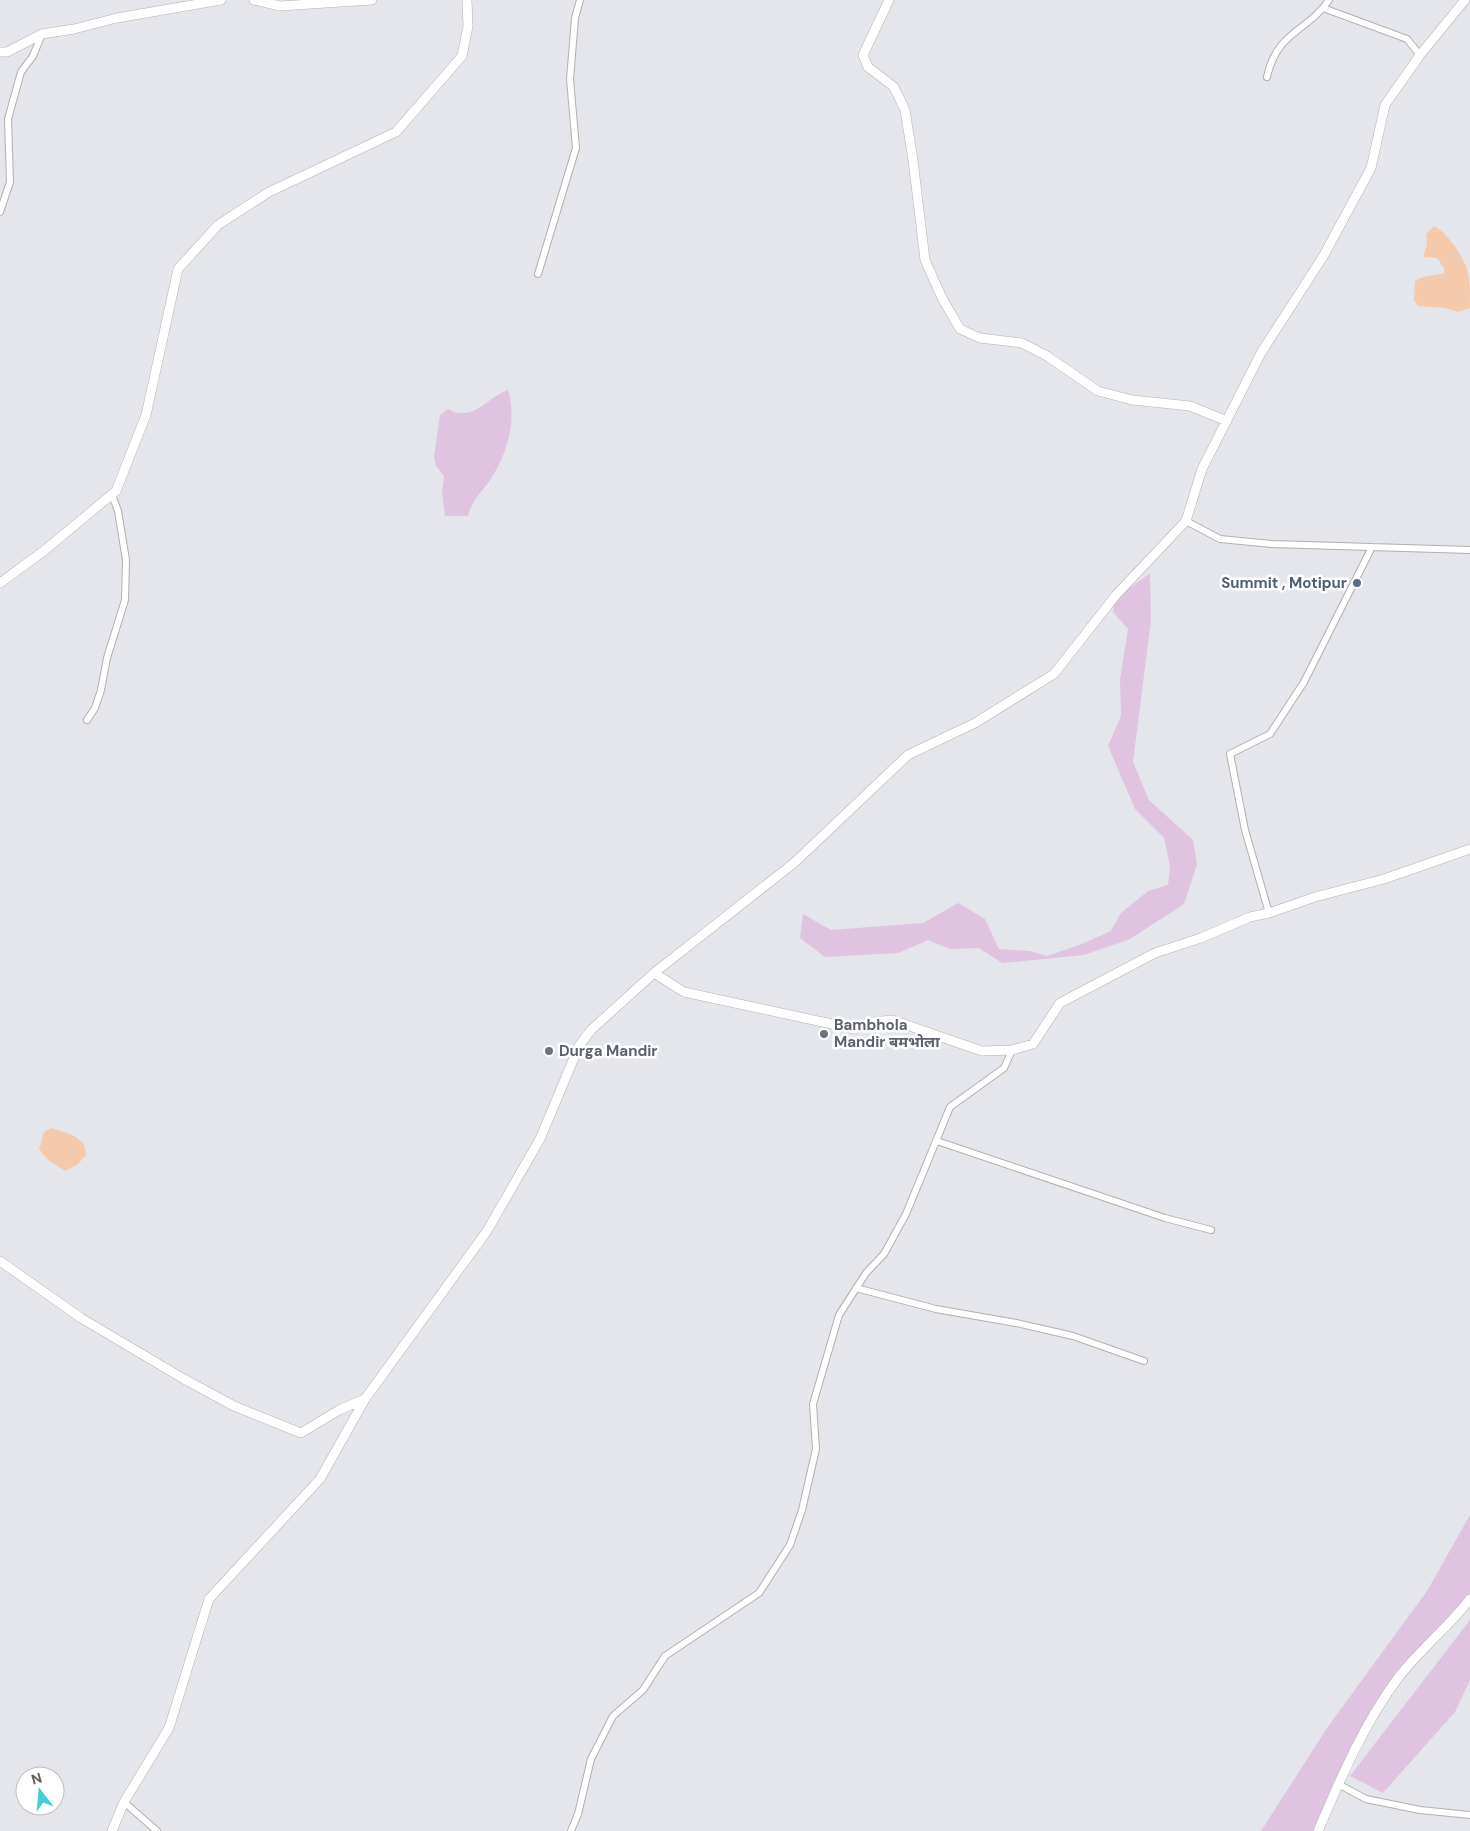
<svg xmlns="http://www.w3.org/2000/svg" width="1470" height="1831" viewBox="0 0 1470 1831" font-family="'DM Sans','Noto Sans Devanagari',sans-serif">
  <rect width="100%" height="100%" fill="#e4e6ec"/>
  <path fill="#e0c3e1" d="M 508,390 C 517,418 508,452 492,477 C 482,493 474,496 468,516 L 445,516 L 442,493 L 444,476 L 436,466 L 434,457 L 440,415 L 448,409 C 472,424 490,395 508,390 Z
    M 1150,573 L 1151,620 L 1133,762 L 1149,800 L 1193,840 L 1197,864 L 1184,904 L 1130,939 L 1084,955 L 1002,963 L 979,948 L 950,949 L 928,940 L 898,953 L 825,957 L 800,938 L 803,914 L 831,930 L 923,923 L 958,903 L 985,919 L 999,949 L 1030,951 L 1047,956 L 1082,944 L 1111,931 L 1121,913 L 1148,891 L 1168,885 L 1170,866 L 1164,838 L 1135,809 L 1108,746 L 1121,716 L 1120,679 L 1128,629 L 1113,612 L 1115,599 Z
    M 1470,1515 L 1470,1593 L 1453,1615 L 1396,1671 L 1334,1781 L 1314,1831 L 1261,1831 L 1327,1728 L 1427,1591 Z
    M 1470,1620 L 1470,1680 L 1455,1712 L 1383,1793 L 1350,1776 Z"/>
  <path fill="#f5c9ab" d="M 1434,226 C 1443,231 1448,238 1454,245 C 1470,268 1470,278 1470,308 L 1458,312 L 1445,308 L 1418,306 L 1414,300 L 1415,281 C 1423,275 1434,276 1444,273 L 1444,268 L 1437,258 L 1423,257 L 1427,244 L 1426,234 Z
    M 51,1128 C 67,1133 86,1136 86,1155 L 77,1165 L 65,1171 L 49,1161 L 39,1149 L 44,1132 Z"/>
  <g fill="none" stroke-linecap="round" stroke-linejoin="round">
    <defs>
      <path id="street" d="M 1323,8 L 1407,39 L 1420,55
        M 1267,77 C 1277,31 1306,33 1329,0
        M 0,212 L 10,182 L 8,119 L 21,72 L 33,56 L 42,34
        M 538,274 L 576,148 L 570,79 L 575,18 L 580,0
        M 1186,521 L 1220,539 L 1272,544 L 1470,550
        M 87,720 L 95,708 L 101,690 L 107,658 L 125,600 L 126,560 L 118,511 L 112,495
        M 1269,913 L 1245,830 L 1230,754 L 1270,734 L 1304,682 L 1372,547
        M 937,1141 L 1165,1218 L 1211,1230
        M 856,1288 L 936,1309 L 1016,1323 L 1073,1336 L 1144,1361
        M 1338,1784 L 1366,1799 L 1420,1810 L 1470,1815
        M 124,1802 L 157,1831
        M 571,1831 L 578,1814 L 591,1759 L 613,1716 L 643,1690 L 665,1656 L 759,1593 L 790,1545 L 802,1510 L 816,1449 L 813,1404 L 839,1315 L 866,1273 L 884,1254 L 906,1214 L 950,1107 L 1004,1068 L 1012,1050"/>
      <path id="secondary" d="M 254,0 L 280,6 L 372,0
        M 889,0 L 863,55 L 868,67 L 894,87 L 905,110 L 913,160 L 925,260 L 942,298 L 960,329 L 980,338 L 1022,343 L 1047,356 L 1098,391 L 1132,400 L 1190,406 L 1227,421
        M 0,52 L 7,52 L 42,34 L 74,29 L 117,18 L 221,0
        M 0,583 L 45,550 L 116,491 L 146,415 L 178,269 L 218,225 L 269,192 L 396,132 L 462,56 L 468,26 L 467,0
        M 654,973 L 684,992 L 855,1029 L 873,1022 L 892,1020 L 982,1051 L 1012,1050 L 1033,1044 L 1060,1003 L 1155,953 L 1201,938 L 1250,917 L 1269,913 L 1315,897 L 1384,879 L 1470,849
        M 0,1261 L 81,1318 L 184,1379 L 234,1406 L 301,1433 L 339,1410 L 365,1399
        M 112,1831 L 124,1802 L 169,1728 L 209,1599 L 320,1479 L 365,1399 L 487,1231 L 540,1139 L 579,1046 L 591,1030 L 654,973 L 794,863 L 908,755 L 975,723 L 1054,674 L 1116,595 L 1186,521 L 1202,469 L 1261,353 L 1324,255 L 1371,168 L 1385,105 L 1420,55 L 1465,0
        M 1318,1831 C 1341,1778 1363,1725 1398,1678 C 1419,1650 1448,1628 1470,1599"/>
    </defs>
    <use href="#street" stroke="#b2b0ad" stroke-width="8"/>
    <use href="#secondary" stroke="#b5b2ae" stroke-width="10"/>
    <use href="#street" stroke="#fff" stroke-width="6"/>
    <use href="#secondary" stroke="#fff" stroke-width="9"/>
  </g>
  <circle fill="#5c6f8a" stroke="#fff" stroke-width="2" cx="1357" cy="583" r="5"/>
  <g fill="#6b7280" stroke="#fff" stroke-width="2">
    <circle cx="824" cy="1034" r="5"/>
    <circle cx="549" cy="1051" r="5"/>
  </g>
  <g text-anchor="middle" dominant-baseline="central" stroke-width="5" stroke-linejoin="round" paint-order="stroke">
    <g font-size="15" font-weight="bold" fill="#4e5e75" stroke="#fff" text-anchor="end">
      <text x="1347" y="583">Summit , Motipur</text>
    </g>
    <g font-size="15" font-weight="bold" fill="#5b616d" stroke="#fff" text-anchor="start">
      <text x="834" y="1025">Bambhola<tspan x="834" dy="17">Mandir बमभोला</tspan></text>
      <text x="559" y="1051">Durga Mandir</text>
    </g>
  </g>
  <g transform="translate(40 1791) rotate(344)"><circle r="24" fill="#ffffff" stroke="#c0bfbe"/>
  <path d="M0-4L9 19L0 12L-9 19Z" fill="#41ced5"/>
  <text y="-8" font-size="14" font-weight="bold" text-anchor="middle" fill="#625f5c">N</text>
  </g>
</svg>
